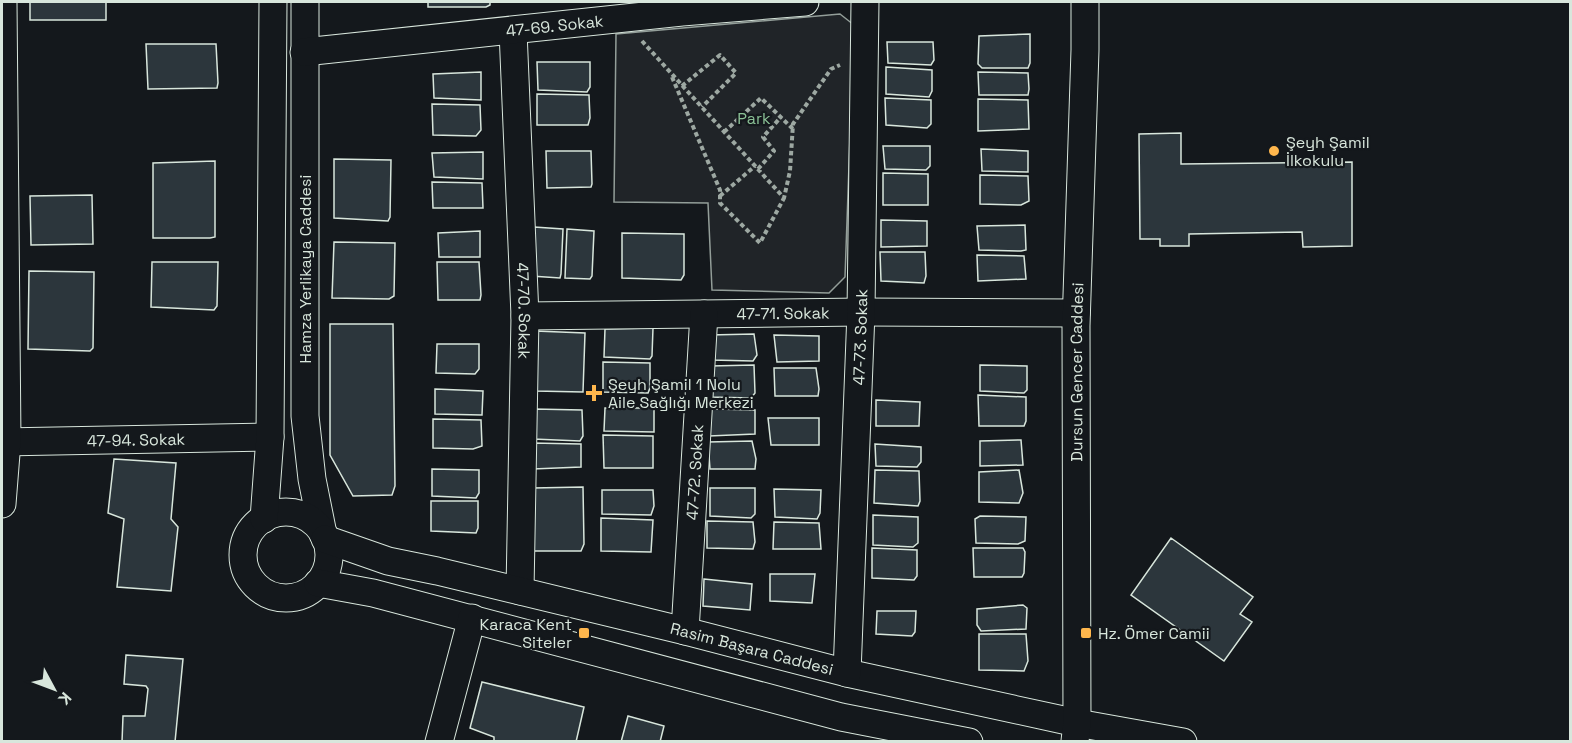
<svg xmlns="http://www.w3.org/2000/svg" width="1572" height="743" viewBox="0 0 1572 743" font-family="'Space Grotesk',sans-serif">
  <rect width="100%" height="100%" fill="#14181c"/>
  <path fill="#202428" stroke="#939e99" stroke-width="1.5" d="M 840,14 L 854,25 L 845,277 L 829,293 L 712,290 L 708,203 L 614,202 L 616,34 Z"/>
  <path fill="#2c363c" stroke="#d8e6dc" stroke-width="1.5" d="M 30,2 L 106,2 L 106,20 L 30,20 Z
    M 428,2 L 490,2 L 490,5 L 486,7 L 428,7 Z
    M 1030,34 L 1030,63 L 1028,68 L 982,68 L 978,64 L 979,36 Z
    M 887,42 L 933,42 L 934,60 L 931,65 L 888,63 Z
    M 146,44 L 216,44 L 218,83 L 217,88 L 148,89 Z
    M 537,62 L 590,62 L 590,87 L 587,92 L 538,90 Z
    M 886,67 L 932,70 L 932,91 L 929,97 L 886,94 Z
    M 481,72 L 481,100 L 434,98 L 433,74 Z
    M 978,72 L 1028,73 L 1029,89 L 1028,95 L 979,95 Z
    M 537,94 L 589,95 L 590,118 L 588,125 L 537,125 Z
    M 885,98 L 931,100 L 931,124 L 927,128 L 886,125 Z
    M 978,99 L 1028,100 L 1029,129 L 978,131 Z
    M 432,104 L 480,105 L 481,130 L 476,136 L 433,135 Z
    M 1181,133 L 1181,164 L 1352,162 L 1352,246 L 1303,247 L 1302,232 L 1189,234 L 1189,246 L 1160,246 L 1160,239 L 1140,239 L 1139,134 Z
    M 883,146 L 930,146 L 930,166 L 926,170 L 885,169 Z
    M 981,149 L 1028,151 L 1028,172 L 982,171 Z
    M 546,151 L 591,151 L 592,184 L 591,187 L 547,188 Z
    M 483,152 L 483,179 L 434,177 L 432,153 Z
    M 334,159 L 391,160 L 390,217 L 388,221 L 334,218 Z
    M 215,161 L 215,237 L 210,238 L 153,238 L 153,163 Z
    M 883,173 L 928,174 L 928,205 L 883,205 Z
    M 980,175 L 1028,176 L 1029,201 L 1021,205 L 980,204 Z
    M 432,182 L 482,183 L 483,208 L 433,208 Z
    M 92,195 L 93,244 L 31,245 L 30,196 Z
    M 881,220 L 927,221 L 927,246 L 881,247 Z
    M 1025,225 L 1026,250 L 1021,251 L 979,250 L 977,226 Z
    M 534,227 L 563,229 L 561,274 L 560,278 L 531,276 Z
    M 567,229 L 594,231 L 592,276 L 590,279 L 565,278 Z
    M 480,231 L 480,257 L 439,257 L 438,233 Z
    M 622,233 L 684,234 L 684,275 L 681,280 L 622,278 Z
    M 334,242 L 395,243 L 394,296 L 389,299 L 332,298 Z
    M 880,252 L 925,252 L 926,276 L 924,283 L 881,281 Z
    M 977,255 L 1024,256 L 1026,279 L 978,281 Z
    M 152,262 L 218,262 L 217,306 L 214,310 L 151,307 Z
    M 437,262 L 479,262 L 481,295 L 480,300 L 438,300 Z
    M 29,271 L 94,272 L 93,348 L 90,351 L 28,349 Z
    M 330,324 L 393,324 L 395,486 L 392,495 L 353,496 L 330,455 Z
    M 653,328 L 652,356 L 650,359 L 604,357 L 605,329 Z
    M 535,331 L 585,333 L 583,392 L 535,391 Z
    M 754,334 L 757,355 L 753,361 L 711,360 L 709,335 Z
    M 774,335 L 819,336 L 819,361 L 777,362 Z
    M 437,344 L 479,344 L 479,369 L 475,374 L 436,373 Z
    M 603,362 L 650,363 L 650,388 L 648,393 L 603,392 Z
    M 754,365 L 755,393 L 751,398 L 709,397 L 710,366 Z
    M 980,365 L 1027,366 L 1027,390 L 1024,393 L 980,391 Z
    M 774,368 L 816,368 L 819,389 L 818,396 L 775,396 Z
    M 435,389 L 483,391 L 482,415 L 435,414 Z
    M 978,395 L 1026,397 L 1026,421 L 1024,426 L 979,426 Z
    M 876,400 L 920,402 L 919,426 L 876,426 Z
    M 605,408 L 654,408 L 654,432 L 604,431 Z
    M 533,409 L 582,410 L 583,436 L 580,441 L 533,439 Z
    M 713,409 L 755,410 L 755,434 L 709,436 L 708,412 Z
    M 768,418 L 819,418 L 819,445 L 771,445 Z
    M 433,419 L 481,420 L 482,446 L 473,449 L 433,448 Z
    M 603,435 L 653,436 L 653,468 L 604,468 Z
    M 1021,440 L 1023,465 L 980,466 L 980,441 Z
    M 752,441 L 756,459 L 755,469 L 710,469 L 708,442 Z
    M 532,443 L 581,444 L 581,467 L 533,469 Z
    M 875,444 L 921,447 L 921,462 L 917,467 L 876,466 Z
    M 114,459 L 176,463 L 171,519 L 178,527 L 171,591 L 117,587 L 124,519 L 108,513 Z
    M 432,469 L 479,470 L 479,493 L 476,498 L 432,496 Z
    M 875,470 L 919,471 L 920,501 L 918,506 L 874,503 Z
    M 1019,470 L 1023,493 L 1019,503 L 979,502 L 979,472 Z
    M 583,487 L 584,544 L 581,551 L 534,551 L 533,488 Z
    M 710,488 L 755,488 L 755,514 L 751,518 L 710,516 Z
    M 774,489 L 821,490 L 820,513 L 817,519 L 775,517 Z
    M 602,490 L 653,490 L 654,506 L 651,515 L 602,514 Z
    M 431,501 L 478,501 L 478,528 L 476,533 L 431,531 Z
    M 873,515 L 918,517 L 918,543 L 913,547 L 873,545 Z
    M 980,516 L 1026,517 L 1025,541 L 1018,544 L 976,543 L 975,519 Z
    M 601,518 L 653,520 L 651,552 L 601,551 Z
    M 707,521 L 753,522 L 755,542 L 753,549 L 707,548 Z
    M 774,522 L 819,523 L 821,549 L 773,549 Z
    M 1171,538 L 1253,597 L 1240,614 L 1252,622 L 1224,661 L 1131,595 Z
    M 872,548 L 917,550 L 917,576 L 914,580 L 872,578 Z
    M 973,548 L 1023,548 L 1025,552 L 1024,573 L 1022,577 L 974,577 Z
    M 770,574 L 815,574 L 812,603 L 770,601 Z
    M 704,579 L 752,584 L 750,610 L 703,606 Z
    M 1023,605 L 1027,608 L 1026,629 L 981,631 L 977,625 L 977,609 Z
    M 877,611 L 916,611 L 915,632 L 912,636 L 876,634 Z
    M 979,634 L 1026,634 L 1028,661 L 1024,671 L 979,670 Z
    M 126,655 L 183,659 L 175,742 L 122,742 L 123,716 L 145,716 L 148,689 L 146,686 L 124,684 Z
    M 482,682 L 584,707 L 576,742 L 494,742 L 494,737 L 470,728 Z
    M 628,716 L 664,726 L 660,742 L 621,742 Z"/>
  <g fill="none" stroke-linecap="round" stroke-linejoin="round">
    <defs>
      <g id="minor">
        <path d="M 305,2 L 305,416 L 312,479 L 323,534"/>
        <path id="s1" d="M 513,31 L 525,316 L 520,591"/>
        <path id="s2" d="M 304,52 L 682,12 L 805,2"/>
        <path id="s3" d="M 525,316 L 861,312 L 1076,313"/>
        <path id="s4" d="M 2,442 L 270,437"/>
        <path d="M 2,504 L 7,441 L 3,2"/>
        <circle cx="286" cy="555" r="43"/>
        <path d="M 264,519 L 270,437 L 273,2"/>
        <path id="s5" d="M 325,539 L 388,561 L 437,571 L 685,631 L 847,673 L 1077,723 L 1183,742"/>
        <path d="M 318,583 L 373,593 L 841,717 L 969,742"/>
        <path id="s6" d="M 685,631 L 704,314"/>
        <path id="s7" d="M 847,673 L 861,312 L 865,2"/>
        <path id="s8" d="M 1075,741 L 1077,723 L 1076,326 L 1085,50 L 1085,2"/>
        <path d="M 439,742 L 472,618"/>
      </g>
    </defs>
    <use href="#minor" stroke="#d8e6dc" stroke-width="29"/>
    <path stroke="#9da8a2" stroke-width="4" stroke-dasharray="4.5 3" stroke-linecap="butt" d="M 642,41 L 784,198 L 790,171 L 793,124 L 831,69 L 840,65
      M 672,77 L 720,190 L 720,203 L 760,243 L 784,198
      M 682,86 L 720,55 L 736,73 L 702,107
      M 724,132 L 761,98 L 793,129
      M 758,169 L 774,151 L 763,137 L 781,117
      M 720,196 L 755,166"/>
    <use href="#minor" stroke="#14181c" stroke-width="27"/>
  </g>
  <g fill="#ffb74d" stroke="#14181c" stroke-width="2">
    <circle cx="1274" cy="151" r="6"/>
    <path d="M591 384h6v6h6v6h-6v6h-6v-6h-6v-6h6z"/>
    <rect x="578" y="627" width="12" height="12" rx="3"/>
    <rect x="1080" y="627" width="12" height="12" rx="3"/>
  </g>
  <g text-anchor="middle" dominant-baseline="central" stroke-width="4.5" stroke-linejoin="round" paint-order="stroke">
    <g font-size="16" fill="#d8e6dc" stroke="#14181c">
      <text stroke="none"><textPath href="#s2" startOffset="252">47-69. Sokak</textPath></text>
      <text transform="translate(305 269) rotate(-90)">Hamza Yerlikaya Caddesi</text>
      <text stroke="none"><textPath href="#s1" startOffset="280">47-70. Sokak</textPath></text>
      <text stroke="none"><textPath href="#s3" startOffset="258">47-71. Sokak</textPath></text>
      <text stroke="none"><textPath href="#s7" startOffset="336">47-73. Sokak</textPath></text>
      <text stroke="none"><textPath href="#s8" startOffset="369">Dursun Gencer Caddesi</textPath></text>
      <text stroke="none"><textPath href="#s4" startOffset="134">47-94. Sokak</textPath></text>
      <text stroke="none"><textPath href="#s6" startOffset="159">47-72. Sokak</textPath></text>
      <text stroke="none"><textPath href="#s5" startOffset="441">Rasim Başara Caddesi</textPath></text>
    </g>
    <g font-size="16" fill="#8ac095" stroke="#14181c">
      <text x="754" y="118">Park</text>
    </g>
    <g font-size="16" fill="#d8e6dc" stroke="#14181c" text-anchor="start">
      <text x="1286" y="142">Şeyh Şamil<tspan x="1286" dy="18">İlkokulu</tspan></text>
      <text x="608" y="384">Şeyh Şamil 1 Nolu<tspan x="608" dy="18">Aile Sağlığı Merkezi</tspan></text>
      <text x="572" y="624" text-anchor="end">Karaca Kent<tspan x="572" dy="18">Siteler</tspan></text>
      <text x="1098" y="633">Hz. Ömer Camii</text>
    </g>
  </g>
  <rect width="1572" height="743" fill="none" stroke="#d8e6dc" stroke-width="6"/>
  <g transform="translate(54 689) rotate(131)" stroke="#14181c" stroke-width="4.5" paint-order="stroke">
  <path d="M0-4.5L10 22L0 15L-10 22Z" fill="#d8e6dc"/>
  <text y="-9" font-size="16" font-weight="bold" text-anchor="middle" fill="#d8e6dc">K</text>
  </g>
</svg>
